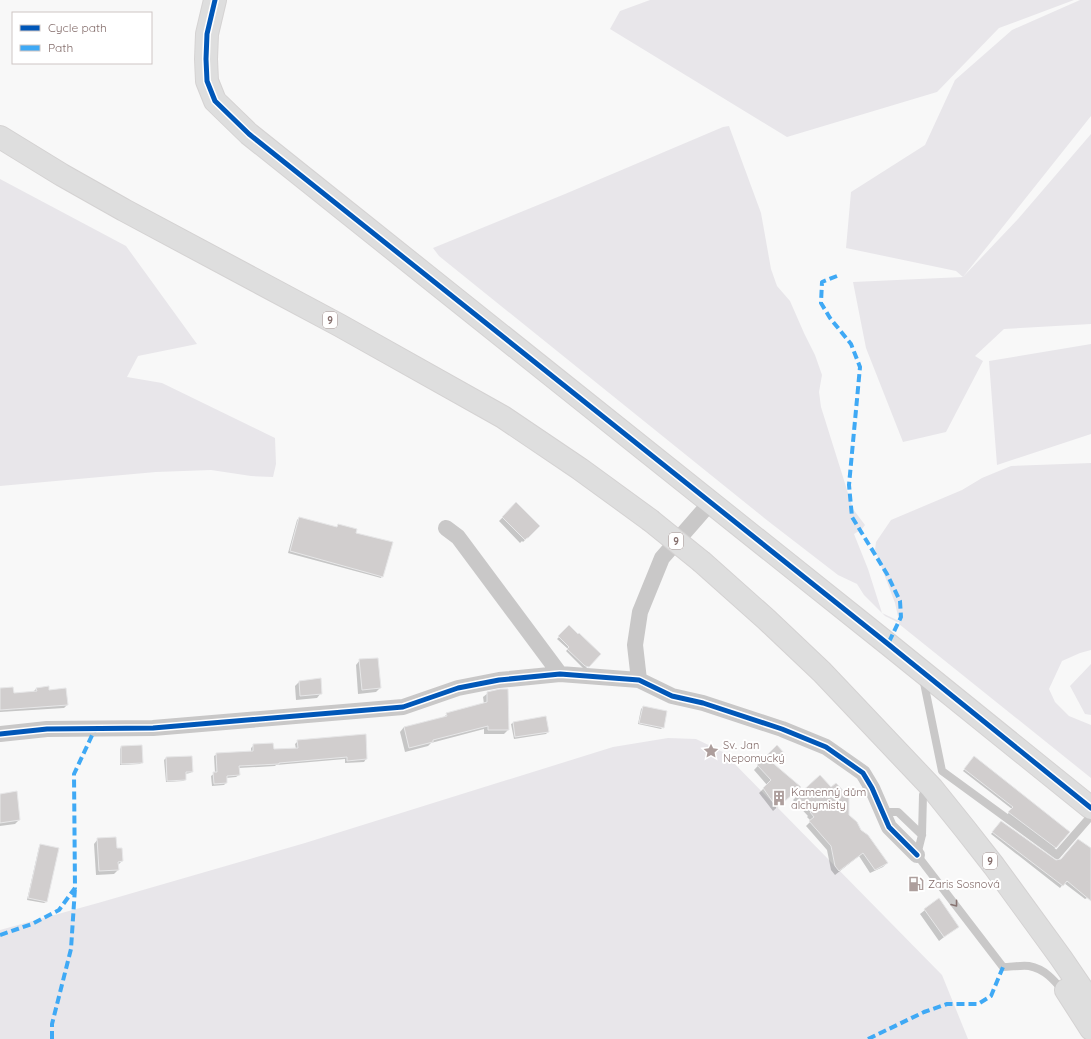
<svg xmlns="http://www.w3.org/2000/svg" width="1091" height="1039" viewBox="0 0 1091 1039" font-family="Quicksand,sans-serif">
  <rect width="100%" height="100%" fill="#f8f8f8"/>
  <path fill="#e8e6ea" d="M 650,0 L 1074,0 L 999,28 L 937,92 L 787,137 L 610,29 L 620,11 Z
    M 1080,0 L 1091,0 L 1091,116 L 963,277 L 1018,219 L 1091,134 L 1091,324 L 1004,329 L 975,356 L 983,361 L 946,432 L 903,442 L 866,348 L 853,282 L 963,277 L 956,271 L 846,248 L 851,192 L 925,145 L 955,80 L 1012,30 Z
    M 729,126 L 761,213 L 771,269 L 777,286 L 790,301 L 804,333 L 815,355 L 822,375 L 819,392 L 821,407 L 853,509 L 865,525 L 862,529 L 854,534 L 868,569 L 882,613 L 899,621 L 895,603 L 875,550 L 876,542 L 891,520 L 962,490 L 982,478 L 1011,466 L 1091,463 L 1091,650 L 1080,653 L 1062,661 L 1049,689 L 1055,702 L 1069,716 L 1091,725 L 1091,778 L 899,624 L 899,622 L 897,622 L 885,616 L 864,595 L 857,584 L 838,575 L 768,521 L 439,256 L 433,248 L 565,194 L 723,127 Z
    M 0,179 L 126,246 L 197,344 L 138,356 L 127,377 L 162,383 L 275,438 L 276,464 L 273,477 L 251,476 L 211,470 L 156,472 L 0,486 Z
    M 1091,344 L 1091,434 L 997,465 L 989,361 Z
    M 1091,664 L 1091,715 L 1085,714 L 1070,686 Z
    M 668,738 L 696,739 L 723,752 L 942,975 L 968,1039 L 0,1039 L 0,930 L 98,903 L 305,843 L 613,747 Z"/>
  <path fill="#0003" d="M 516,504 L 539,526 L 523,542 L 522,541 L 520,543 L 499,521 Z
    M 299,518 L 336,528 L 339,525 L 355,533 L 382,576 L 381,578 L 288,553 L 297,520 Z
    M 569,627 L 600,654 L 586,668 L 583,668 L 566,651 L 568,649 L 557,639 Z
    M 360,660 L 380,688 L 376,692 L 358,694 L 356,665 Z
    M 299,682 L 321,693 L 317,698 L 296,700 L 295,686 Z
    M 37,688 L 67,705 L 64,708 L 0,712 L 0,689 L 13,694 L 33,692 Z
    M 488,693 L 508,730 L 504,734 L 484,734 L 484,729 L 431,743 L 428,746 L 405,752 L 400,732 L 404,727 L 444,717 L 447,714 L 484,704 L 483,697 Z
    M 643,707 L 663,727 L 661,729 L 638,724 L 641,709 Z
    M 513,723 L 548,732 L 546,734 L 514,739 L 511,724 Z
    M 365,735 L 366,759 L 364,762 L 345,763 L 345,759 L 276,765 L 275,766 L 238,768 L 239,775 L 236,777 L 226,778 L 226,783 L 224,785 L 212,786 L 211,776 L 215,773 L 214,756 L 217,754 L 251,752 L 251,748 L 254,745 L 273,751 L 296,749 L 295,744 L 298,741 Z
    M 777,746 L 772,764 L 795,791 L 773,811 L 759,793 L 767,785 L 754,770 Z
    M 121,747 L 142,762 L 140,764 L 120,765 L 120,749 Z
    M 166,758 L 192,772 L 190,773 L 185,774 L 185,780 L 183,781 L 166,782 L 164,760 Z
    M 972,759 L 1068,832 L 1054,849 L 1007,815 L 1012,809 L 963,771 Z
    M 0,795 L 19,820 L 15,824 L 0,826 Z
    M 797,796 L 848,816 L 887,863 L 883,867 L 870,873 L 859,856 L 835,875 L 831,870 L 827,850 L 806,826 L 811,821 L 807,817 L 808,816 L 793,800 Z
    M 1001,822 L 1057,862 L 1091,849 L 1091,892 L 1087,898 L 1085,899 L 1064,883 L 1060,888 L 991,834 Z
    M 98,839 L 116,850 L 122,861 L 118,865 L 118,870 L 114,874 L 96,875 L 94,844 Z
    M 41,845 L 46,902 L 44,903 L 27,900 L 39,847 Z
    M 925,910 L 957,927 L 939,941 L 920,914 Z"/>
  <path fill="#d1cece" stroke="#e7e7e8" d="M 516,502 L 540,526 L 528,538 L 527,538 L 525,540 L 502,517 Z
    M 299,517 L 337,527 L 338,524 L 357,529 L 356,533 L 393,542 L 383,577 L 290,551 Z
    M 569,625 L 578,634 L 579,633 L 601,654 L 589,667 L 585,666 L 567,649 L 569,647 L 558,636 Z
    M 378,658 L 381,688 L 362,690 L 359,659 Z
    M 321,678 L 322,694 L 300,696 L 299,681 Z
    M 49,686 L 49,690 L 66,688 L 68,705 L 0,710 L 0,688 L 13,687 L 14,693 L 37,691 L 36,688 Z
    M 500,689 L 508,689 L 509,730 L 488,730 L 488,726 L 433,740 L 433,742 L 409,748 L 404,727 L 447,716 L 446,713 L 487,702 L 487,692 Z
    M 643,706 L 667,711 L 664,728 L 639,723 Z
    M 546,716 L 549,732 L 515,737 L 513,722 Z
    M 366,734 L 367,759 L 347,761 L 347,757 L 279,763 L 279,764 L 239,766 L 240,775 L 227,776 L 227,783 L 214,784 L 213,772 L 217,772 L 216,753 L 253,751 L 253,744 L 273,743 L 274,749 L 298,748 L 297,740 Z
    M 142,745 L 143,763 L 121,764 L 121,746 Z
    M 777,745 L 784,753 L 774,764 L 801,787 L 777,808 L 763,788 L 771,780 L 757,765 Z
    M 192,756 L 193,772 L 186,772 L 186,780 L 167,781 L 166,757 Z
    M 974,756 L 1070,832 L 1056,848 L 1008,812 L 1013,807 L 964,769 Z
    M 820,775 L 831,787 L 836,783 L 849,797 L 849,815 L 857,822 L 861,830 L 868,835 L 888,863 L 875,870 L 863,853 L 839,871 L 835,866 L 831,846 L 809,821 L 814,817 L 810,812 L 811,812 L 797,796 Z
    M 17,791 L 20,820 L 0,823 L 0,794 Z
    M 1001,821 L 1056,860 L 1061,859 L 1078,839 L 1091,848 L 1091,901 L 1067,881 L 1063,886 L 992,832 Z
    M 116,837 L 117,848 L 122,848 L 123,861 L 118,862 L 119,870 L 99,871 L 97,838 Z
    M 40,844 L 59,848 L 47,902 L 28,898 Z
    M 939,898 L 959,927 L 944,937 L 924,909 Z"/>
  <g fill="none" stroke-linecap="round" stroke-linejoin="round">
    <defs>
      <path id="secondary" d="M 215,0 L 207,34 L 206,59 L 207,81 L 215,101 L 249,134 L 888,644 L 1091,808"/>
      <path id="primary" d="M 0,137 L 62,175 L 124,210 L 339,325 L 503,417 L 580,469 L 650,520
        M 702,562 L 766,619 L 822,672 L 932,788 L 965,829 L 994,866 L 1061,958 L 1091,1002
        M 1066,990 L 1091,1029"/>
    </defs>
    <use href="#secondary" stroke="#d5d3d3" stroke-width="24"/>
    <use href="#primary" stroke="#d4d2d2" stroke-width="24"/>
    <path stroke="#c9c8c8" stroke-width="8" d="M 923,678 L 942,771 L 1057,855 L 1091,816
      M 923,795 L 922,835 L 917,855 L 1003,967 C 1011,967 1021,965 1029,966 C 1045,969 1054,980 1064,992
      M 883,812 L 898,812 L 922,835"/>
    <path stroke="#c9c8c8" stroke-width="16" d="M 446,528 L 458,537 L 560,674
      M 639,680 L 635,645 L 640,612 L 662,558 L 710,503
      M 0,734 L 47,729 L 153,728 L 403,707 L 458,688 L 499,680 L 560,674 L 639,680 L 672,696 L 703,703 L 782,729 L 826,747 L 863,773 L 872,788 L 889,827 L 917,855"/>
    <use href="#secondary" stroke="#dedede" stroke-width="22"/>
    <use href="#primary" stroke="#dedede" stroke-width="22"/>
    <defs>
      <path id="primary-bridge" d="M 650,520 L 702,562"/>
    </defs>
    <use href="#primary-bridge" stroke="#d4d2d2" stroke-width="24" stroke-linecap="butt"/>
    <use href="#primary-bridge" stroke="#dedede" stroke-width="22"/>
    <path stroke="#3fa9f5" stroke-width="4" stroke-dasharray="8 4" stroke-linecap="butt" d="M 837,276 L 822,282 L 821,303 L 830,318 L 851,344 L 860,367 L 849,485 L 852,517 L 887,574 L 900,601 L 901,617 L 888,644
      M 0,935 L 32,924 L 59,910 L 75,888 L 74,774 L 95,729
      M 52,1039 L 52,1024 L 71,949 L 75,888
      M 868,1039 L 924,1012 L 947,1004 L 978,1004 L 991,996 L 1003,967"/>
    <defs>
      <path id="cycleway" d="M 215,0 L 207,34 L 206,59 L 207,81 L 215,101 L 249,134 L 888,644 L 1091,808
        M 0,734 L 47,729 L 153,728 L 403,707 L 458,688 L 499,680 L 560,674 L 639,680 L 672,696 L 703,703 L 782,729 L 826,747 L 863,773 L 872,788 L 889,827 L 917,855"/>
    </defs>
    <use href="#cycleway" stroke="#fff" stroke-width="8"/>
    <use href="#cycleway" stroke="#0057b8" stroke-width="5"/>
  </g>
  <defs><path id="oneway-chevron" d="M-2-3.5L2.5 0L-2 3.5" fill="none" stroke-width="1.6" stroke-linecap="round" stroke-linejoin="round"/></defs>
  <use stroke="#877270" href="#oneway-chevron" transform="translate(955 904) rotate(52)"/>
  <defs>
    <symbol id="sight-bare" viewBox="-9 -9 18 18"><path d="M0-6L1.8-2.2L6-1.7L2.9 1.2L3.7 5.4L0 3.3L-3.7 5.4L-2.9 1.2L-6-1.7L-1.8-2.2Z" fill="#ad9e9c" stroke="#fff" stroke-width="2.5" paint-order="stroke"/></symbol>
    <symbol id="building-bare" viewBox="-9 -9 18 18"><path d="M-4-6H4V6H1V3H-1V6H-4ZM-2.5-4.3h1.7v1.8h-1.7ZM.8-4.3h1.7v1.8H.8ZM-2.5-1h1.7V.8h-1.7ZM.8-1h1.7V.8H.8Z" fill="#ad9e9c" stroke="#fff" stroke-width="2.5" paint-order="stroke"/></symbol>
    <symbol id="fuel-bare" viewBox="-9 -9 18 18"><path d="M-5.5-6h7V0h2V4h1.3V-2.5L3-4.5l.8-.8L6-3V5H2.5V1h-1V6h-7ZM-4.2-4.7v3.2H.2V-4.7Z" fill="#ad9e9c" stroke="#fff" stroke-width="2.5" paint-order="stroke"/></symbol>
  </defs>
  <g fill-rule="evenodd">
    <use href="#sight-bare" x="700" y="740" width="22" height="22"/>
    <use href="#building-bare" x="768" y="787" width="22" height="22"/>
    <use href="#fuel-bare" x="905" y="873" width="22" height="22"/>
  </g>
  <g text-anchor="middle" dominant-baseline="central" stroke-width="4" stroke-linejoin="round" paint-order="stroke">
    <g fill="#fff" stroke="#a99997" stroke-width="1">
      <rect x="323" y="312" width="14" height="16" rx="3"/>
      <rect x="669" y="533" width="14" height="16" rx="3"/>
      <rect x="983" y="853" width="14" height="16" rx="3"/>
    </g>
    <g font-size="10" font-weight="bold" fill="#846d6b">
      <text x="330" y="320">9</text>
      <text x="676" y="541">9</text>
      <text x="990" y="861">9</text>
    </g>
    <g font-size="11" fill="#846d6b" stroke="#fff" text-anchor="start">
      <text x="723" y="745">Sv. Jan<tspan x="723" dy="13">Nepomucký</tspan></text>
      <text x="791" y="792">Kamenný dům<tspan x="791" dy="13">alchymisty</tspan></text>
      <text x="928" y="884">Zaris Sosnová</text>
    </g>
  </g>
  <rect x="12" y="12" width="140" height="52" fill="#ffffff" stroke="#cec5c4"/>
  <rect x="20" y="25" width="20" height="6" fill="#0057b8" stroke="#cec5c4"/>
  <text x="48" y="32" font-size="12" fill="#846d6b">Cycle path</text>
  <rect x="20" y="45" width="20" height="6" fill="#3fa9f5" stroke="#cec5c4"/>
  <text x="48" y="52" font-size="12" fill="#846d6b">Path</text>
</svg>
